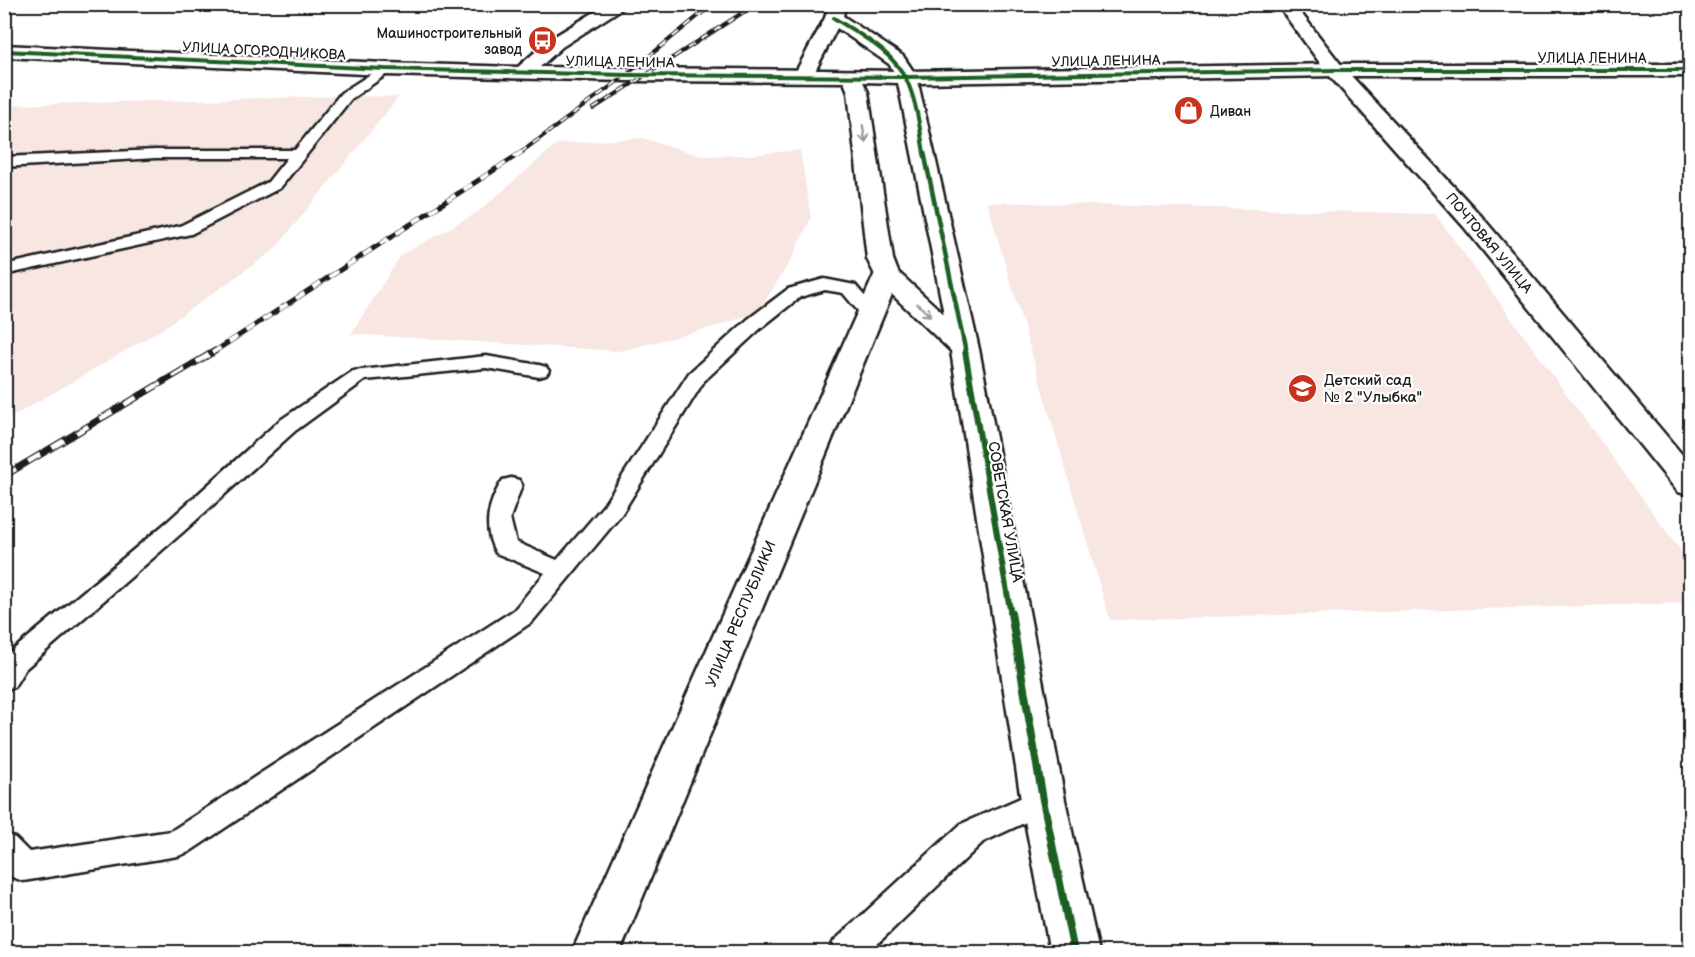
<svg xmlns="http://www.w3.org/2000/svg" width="1695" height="957" viewBox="0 0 1695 957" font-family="'Balsamiq Sans',sans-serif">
  <rect width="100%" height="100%" fill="#fff"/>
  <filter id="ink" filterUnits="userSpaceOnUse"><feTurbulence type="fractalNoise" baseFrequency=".0167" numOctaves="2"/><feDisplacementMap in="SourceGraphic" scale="12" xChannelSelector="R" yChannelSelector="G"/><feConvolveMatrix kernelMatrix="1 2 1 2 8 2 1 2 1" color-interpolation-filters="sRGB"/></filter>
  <g filter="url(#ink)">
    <path fill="#f7e6e1" d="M 346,96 L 399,97 L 273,251 L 159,331 L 5,421 L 5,105 Z
      M 642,138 L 701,156 L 750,155 L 800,150 L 811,218 L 791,260 L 758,312 L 714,327 L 620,351 L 351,334 L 401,255 L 477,213 L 557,144 Z
      M 987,202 L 1435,214 L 1690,564 L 1690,603 L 1110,620 Z"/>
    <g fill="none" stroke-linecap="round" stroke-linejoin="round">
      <defs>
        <path id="lane" d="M 385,65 L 390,66 L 391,69 L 390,72 L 351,99 L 280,188 L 191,234 L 4,275 L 4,265 L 180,226 L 268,182 L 287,158 L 156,158 L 4,167 L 4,157 L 156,150 L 295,150 L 341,93 Z
          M 824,279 L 855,285 L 879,313 L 877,317 L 863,317 L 843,293 L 825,290 L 800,297 L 761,328 L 704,381 L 621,515 L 532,622 L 189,852 L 178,856 L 23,881 L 12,877 L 4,869 L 4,834 L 15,838 L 29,852 L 171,831 L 514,610 L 545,573 L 496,553 C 482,529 488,502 503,480 L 511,478 L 519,480 L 522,485 L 510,518 L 516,542 L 557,560 L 604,505 L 689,373 L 747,320 L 788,289 Z
          M 486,356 L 539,365 L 546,367 L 549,371 L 546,375 L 539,377 L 486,368 L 365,380 L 295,431 L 183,532 L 25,669 L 14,687 L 4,690 L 4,658 L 7,655 L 167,522 L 279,421 L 353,371 Z
          M 1043,788 L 1054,791 L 1058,800 L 1054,809 L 983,842 L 869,952 L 829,952 L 834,941 L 961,824 Z"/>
        <path id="street" d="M 829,4 L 846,4 L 843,16 L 903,56 L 917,77 L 914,81 L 900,81 L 889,64 L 837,28 L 810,81 L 796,81 L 793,77 L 825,18 Z
          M 1277,4 L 1294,4 L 1342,66 L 1482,217 L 1690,464 L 1690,495 L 1678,492 L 1464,227 L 1328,74 Z
          M 887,267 L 896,269 L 900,275 L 620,952 L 572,952 L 874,275 L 878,269 Z"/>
        <path id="secondary" d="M 608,4 L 629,4 L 562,47 L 540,67 L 907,71 L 1335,64 L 1690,64 L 1690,76 L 1335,76 L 918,83 L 979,349 L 1065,800 L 1099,952 L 1050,952 L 1021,800 L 951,351 L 878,281 L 867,259 L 848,92 L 844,82 L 626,81 L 385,75 L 4,57 L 4,45 L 385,63 L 518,67 L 550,39 ZM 863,82 L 898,83 L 944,314 L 898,272 L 893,259 L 868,92 Z"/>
      </defs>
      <use href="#lane" stroke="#1c1c1c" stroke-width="5"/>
      <use href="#street" stroke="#1c1c1c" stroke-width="5"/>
      <use href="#secondary" stroke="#1c1c1c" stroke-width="5"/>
      <use href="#lane" fill="#fff" fill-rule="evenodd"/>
      <use href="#street" fill="#fff" fill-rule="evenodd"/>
      <use href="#secondary" fill="#fff" fill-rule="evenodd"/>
      <defs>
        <path id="rail-far2" d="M 593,109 L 756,4
          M 520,153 L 626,75 L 713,4"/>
        <path id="rail-far1" d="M 212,353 L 522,152"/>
        <path id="rail" d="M 4,476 L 215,351"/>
      </defs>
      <use href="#rail-far2" stroke="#1c1c1c" stroke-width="4"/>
      <use href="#rail-far1" stroke="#1c1c1c" stroke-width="5"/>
      <use href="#rail" stroke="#1c1c1c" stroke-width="7"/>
      <use href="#rail-far2" stroke="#fff" stroke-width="2" stroke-dasharray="8" stroke-linecap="butt"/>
      <use href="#rail-far1" stroke="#fff" stroke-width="4" stroke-dasharray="10" stroke-linecap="butt"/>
      <use href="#rail" stroke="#fff" stroke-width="4.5" stroke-dasharray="14" stroke-linecap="butt"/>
      <defs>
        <path id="cycleway-far3" d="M 834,18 C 860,35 893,51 907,81 C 917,103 920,130 924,153
          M 4,51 L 385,69 L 626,75 L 907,77 L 1335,70 L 1690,70"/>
        <path id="cycleway-far2" d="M 924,152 L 966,353"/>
        <path id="cycleway-far1" d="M 965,351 L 1011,615"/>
        <path id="cycleway" d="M 1011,613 L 1043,800 L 1074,952"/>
      </defs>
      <use href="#cycleway-far3" stroke="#fff" stroke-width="6"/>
      <use href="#cycleway-far2" stroke="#fff" stroke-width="8"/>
      <use href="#cycleway-far1" stroke="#fff" stroke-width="10"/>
      <use href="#cycleway" stroke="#fff" stroke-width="11"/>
      <use href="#cycleway-far3" stroke="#1b5e20" stroke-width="4"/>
      <use href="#cycleway-far2" stroke="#1b5e20" stroke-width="4.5"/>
      <use href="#cycleway-far1" stroke="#1b5e20" stroke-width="6"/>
      <use href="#cycleway" stroke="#1b5e20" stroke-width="8"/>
    </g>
    <defs><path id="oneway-shaft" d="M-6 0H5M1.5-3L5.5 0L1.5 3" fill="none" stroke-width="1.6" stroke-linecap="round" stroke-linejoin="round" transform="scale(1.5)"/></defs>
    <g stroke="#999">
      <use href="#oneway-shaft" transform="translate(864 134) rotate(82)"/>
      <use href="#oneway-shaft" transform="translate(924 310) rotate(43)"/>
    </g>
  </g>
  <defs>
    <symbol id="bus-disc" viewBox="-11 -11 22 22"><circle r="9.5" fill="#c8321e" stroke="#fff"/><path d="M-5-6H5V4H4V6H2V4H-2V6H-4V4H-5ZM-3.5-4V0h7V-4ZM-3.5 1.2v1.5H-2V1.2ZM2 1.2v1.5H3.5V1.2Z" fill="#fff"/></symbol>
    <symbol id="shop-disc" viewBox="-11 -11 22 22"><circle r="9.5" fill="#c8321e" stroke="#fff"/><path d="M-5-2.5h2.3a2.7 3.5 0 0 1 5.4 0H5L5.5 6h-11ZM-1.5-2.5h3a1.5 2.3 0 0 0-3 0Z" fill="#fff"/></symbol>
    <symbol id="school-disc" viewBox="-11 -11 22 22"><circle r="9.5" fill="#c8321e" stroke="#fff"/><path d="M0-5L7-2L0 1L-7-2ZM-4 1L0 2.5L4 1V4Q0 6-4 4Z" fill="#fff"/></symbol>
  </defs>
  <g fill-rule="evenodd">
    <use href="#bus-disc" x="526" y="24" width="33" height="33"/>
    <use href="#shop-disc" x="1172" y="94" width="33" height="33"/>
    <use href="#school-disc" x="1286" y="372" width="33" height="33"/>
  </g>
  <g text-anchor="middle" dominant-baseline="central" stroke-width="4.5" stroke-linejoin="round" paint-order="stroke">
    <g font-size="14" fill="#1c1c1c" stroke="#fff" text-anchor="end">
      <text x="522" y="33">Машиностроительный<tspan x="522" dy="16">завод</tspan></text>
      <text x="1210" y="111" text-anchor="start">Диван</text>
    </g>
    <g font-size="14" fill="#1c1c1c" stroke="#fff">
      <text transform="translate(264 51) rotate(3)">УЛИЦА ОГОРОДНИКОВА</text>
      <text x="1592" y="58">УЛИЦА ЛЕНИНА</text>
      <text transform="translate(1106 61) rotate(-1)">УЛИЦА ЛЕНИНА</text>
      <text transform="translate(620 62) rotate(1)">УЛИЦА ЛЕНИНА</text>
      <text transform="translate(1489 243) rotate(50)">ПОЧТОВАЯ УЛИЦА</text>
    </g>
    <g font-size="15" fill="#1c1c1c" stroke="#fff" text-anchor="start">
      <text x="1324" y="380">Детский сад<tspan x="1324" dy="17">№ 2 "Улыбка"</tspan></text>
    </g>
    <g font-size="15" fill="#1c1c1c" stroke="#fff">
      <text transform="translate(1005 512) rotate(80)">СОВЕТСКАЯ УЛИЦА</text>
      <text transform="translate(741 614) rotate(-67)">УЛИЦА РЕСПУБЛИКИ</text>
    </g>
  </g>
  <rect width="1695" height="957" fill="none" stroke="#fff" stroke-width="24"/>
  <rect x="12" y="12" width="1671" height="933" fill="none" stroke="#1c1c1c" stroke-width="2" filter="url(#ink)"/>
</svg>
